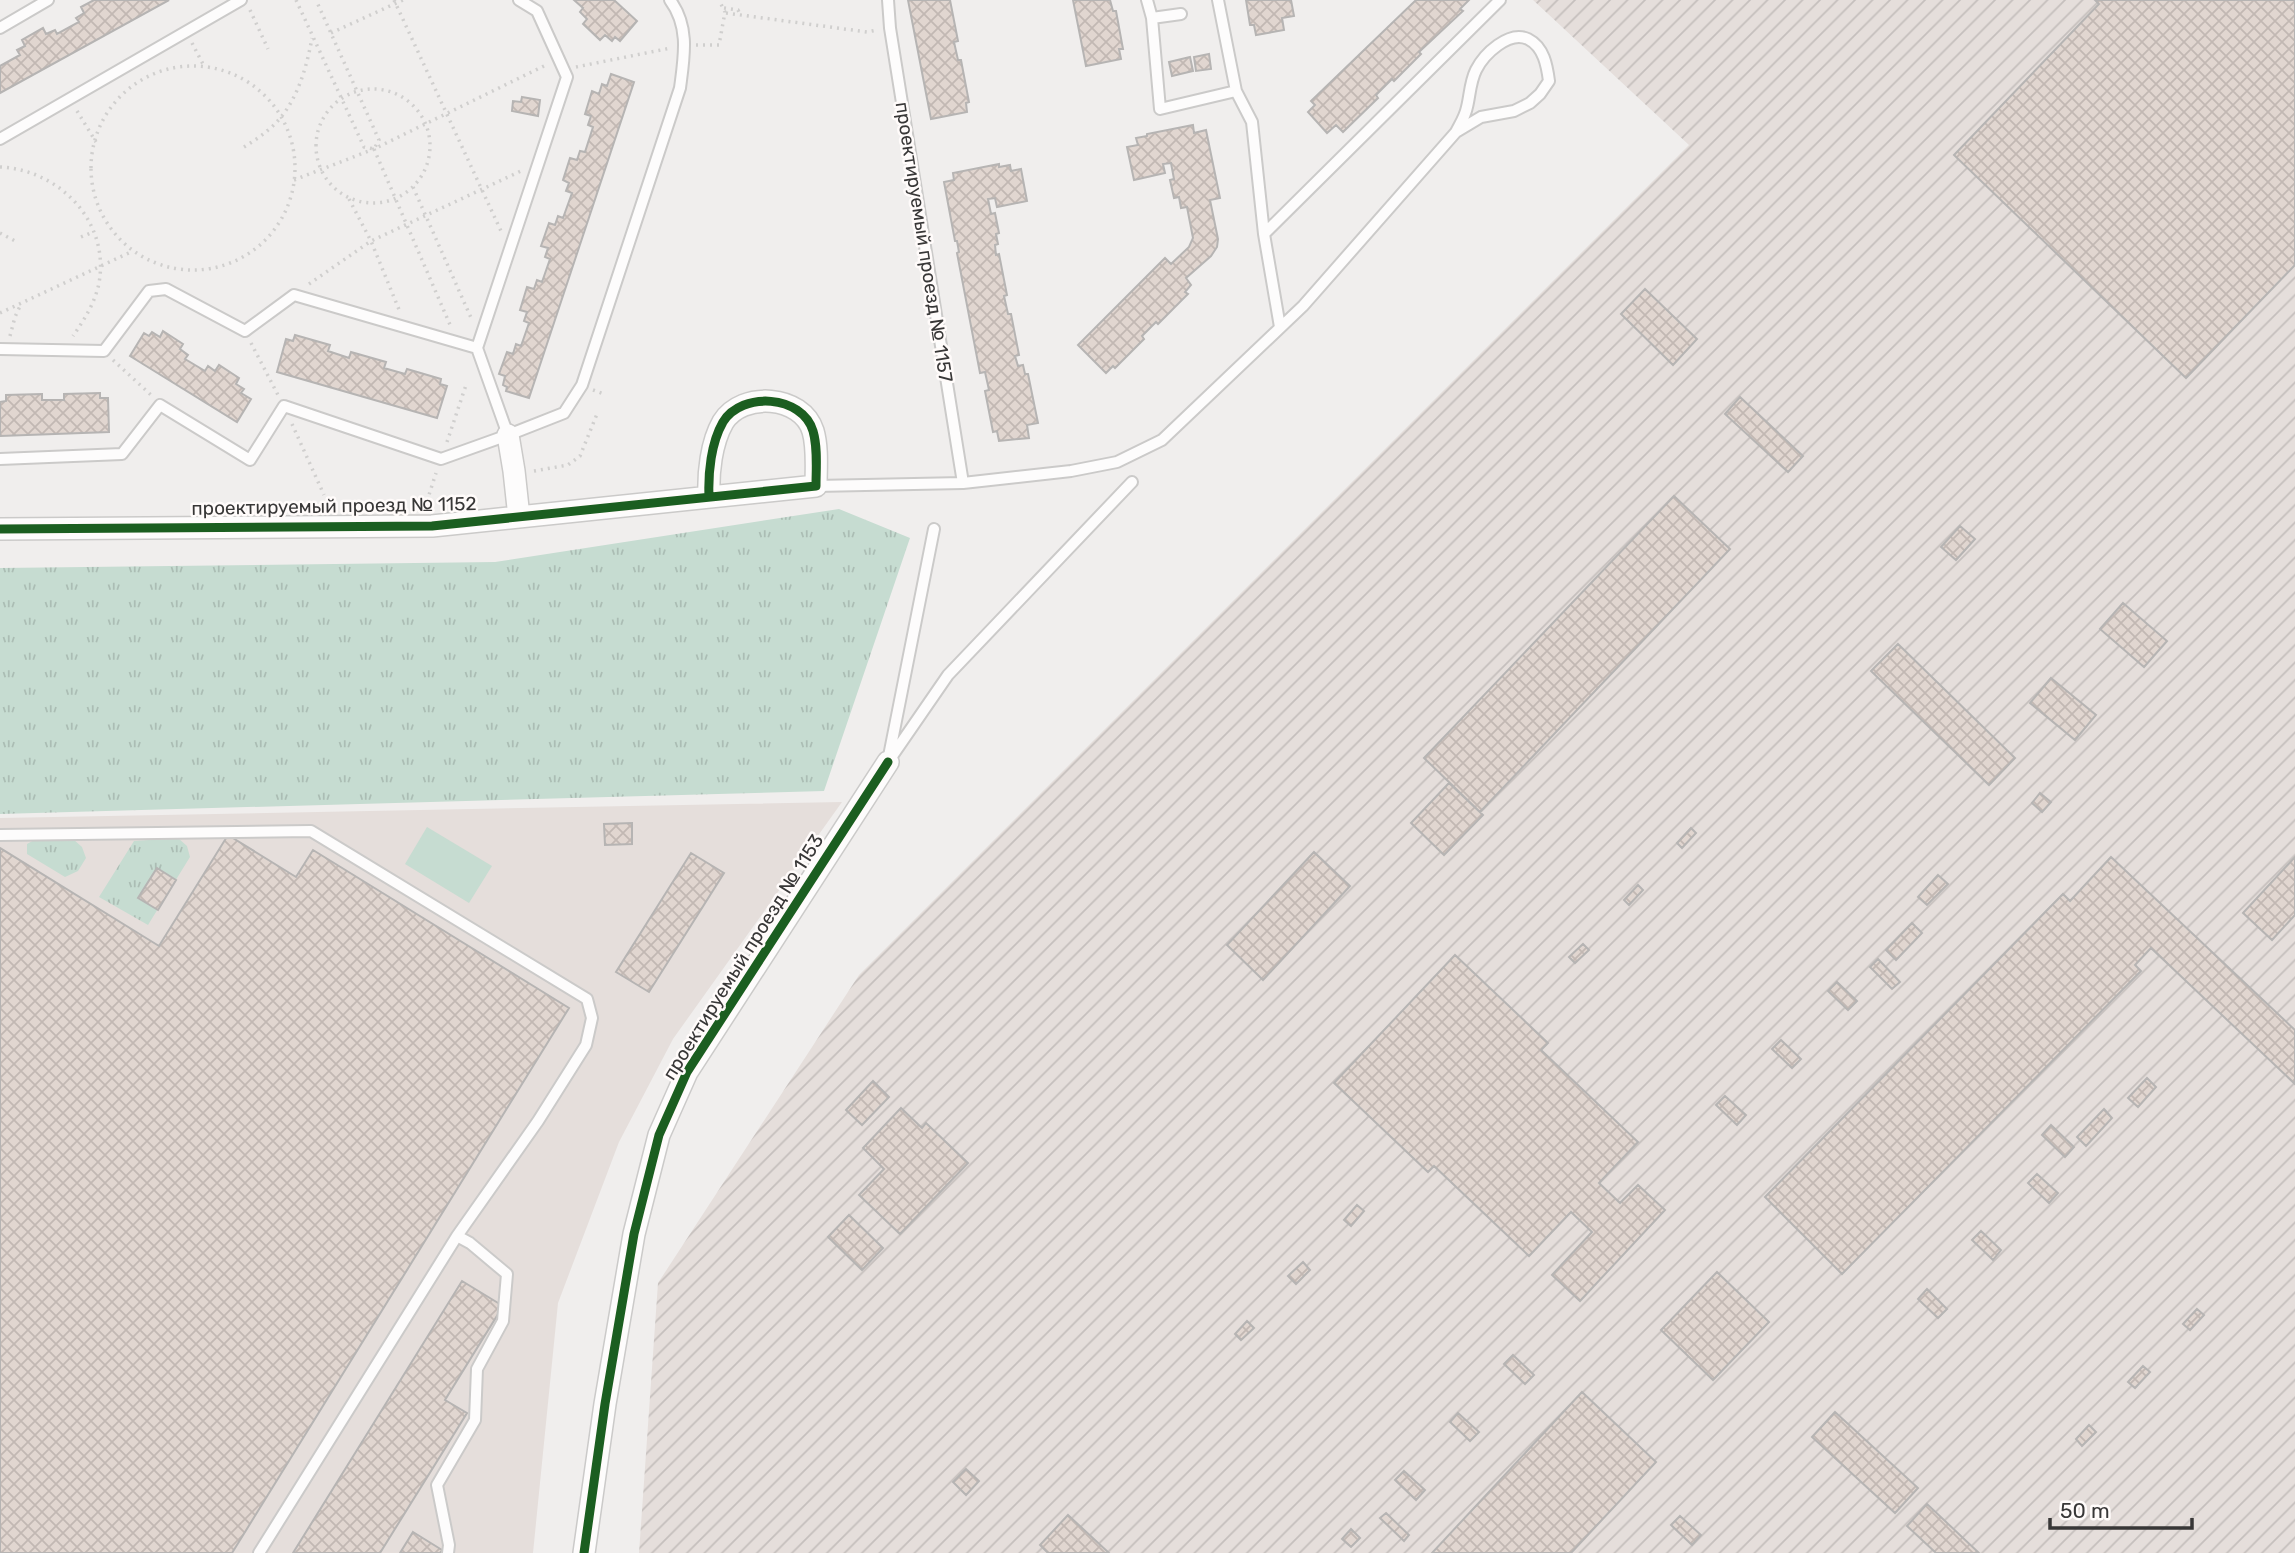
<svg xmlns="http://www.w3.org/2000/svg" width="2295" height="1553" viewBox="0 0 2295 1553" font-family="Rubik,sans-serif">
  <defs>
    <pattern id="industrial-furrows" width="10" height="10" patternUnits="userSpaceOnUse" patternTransform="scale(1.75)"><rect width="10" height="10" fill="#e5dedb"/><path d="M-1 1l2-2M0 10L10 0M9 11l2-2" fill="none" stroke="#c5bfbd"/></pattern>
    <pattern id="grass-tufts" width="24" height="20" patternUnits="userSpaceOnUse" patternTransform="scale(1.75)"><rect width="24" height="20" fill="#c6dcd1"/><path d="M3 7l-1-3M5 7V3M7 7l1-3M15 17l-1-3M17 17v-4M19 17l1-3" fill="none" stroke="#abbdb4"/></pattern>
    <pattern id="building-cross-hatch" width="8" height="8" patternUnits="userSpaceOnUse" patternTransform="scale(1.75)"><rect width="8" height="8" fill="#e1d6d0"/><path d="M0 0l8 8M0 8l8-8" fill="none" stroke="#c2b8b3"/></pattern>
  </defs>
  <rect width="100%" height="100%" fill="#f0eeed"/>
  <path fill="#e5dedb" d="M 842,802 L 673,1039 L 619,1142 L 558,1303 L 533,1553 L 0,1553 L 0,818 Z"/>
  <path fill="url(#industrial-furrows)" d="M 1533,0 L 2295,0 L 2295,1553 L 639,1553 L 658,1283 L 859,975 L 1689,145 Z"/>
  <path fill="url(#grass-tufts)" d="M 839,509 L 910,538 L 824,791 L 0,814 L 0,568 L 495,562 Z
    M 178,838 L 187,846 L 190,857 L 148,925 L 99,897 L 134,841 Z
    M 36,839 L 73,839 L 82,847 L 86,858 L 78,871 L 65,877 L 27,854 L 27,844 Z"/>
  <path fill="#c6dcd1" d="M 427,827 L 492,866 L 469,903 L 405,864 Z"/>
  <path fill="url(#building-cross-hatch)" stroke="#b6b4b3" stroke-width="2" d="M 94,0 L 169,0 L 0,93 L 0,66 L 20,55 L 17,50 L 25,46 L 22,40 L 43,28 L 46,34 L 55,30 L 57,34 L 79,22 L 76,18 L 84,13 L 81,7 Z
    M 574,0 L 614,0 L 637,21 L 620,41 L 615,37 L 612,41 L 605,35 L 600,40 L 583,24 L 587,19 L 580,12 L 583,8 Z
    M 908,0 L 950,0 L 958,41 L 954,42 L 958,60 L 961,60 L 969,102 L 966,103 L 967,112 L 931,119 Z
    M 1073,0 L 1110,0 L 1113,11 L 1116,11 L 1123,49 L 1119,49 L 1121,59 L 1086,66 Z
    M 1246,0 L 1291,0 L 1294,16 L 1282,18 L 1284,30 L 1256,35 L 1254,25 L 1250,25 Z
    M 1416,0 L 1469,0 L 1460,9 L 1463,11 L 1419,52 L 1421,54 L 1394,81 L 1392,79 L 1376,95 L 1378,98 L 1343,132 L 1336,125 L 1327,133 L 1308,112 L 1315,105 L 1311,101 Z
    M 2095,0 L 2295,0 L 2295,265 L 2186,378 L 1954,155 L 2099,4 Z
    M 1209,54 L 1211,69 L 1196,71 L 1194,57 Z
    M 1190,57 L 1193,71 L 1172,76 L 1169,62 Z
    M 611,74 L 634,82 L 529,398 L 506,391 L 507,387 L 503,385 L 505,376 L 499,374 L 507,352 L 513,354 L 516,344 L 521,346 L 529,323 L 524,321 L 527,312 L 520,310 L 527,287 L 534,289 L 537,280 L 542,282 L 550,259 L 545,257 L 548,248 L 541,246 L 549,223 L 555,225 L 558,216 L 563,218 L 572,193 L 566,191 L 569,183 L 563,180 L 570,158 L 577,160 L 580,151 L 585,152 L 593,127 L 588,125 L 591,116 L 585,114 L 592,91 L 599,94 L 602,84 L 607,86 Z
    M 522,97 L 540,100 L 538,116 L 512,111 L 513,101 L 521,102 Z
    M 1193,125 L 1194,133 L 1206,130 L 1220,198 L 1210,200 L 1218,239 L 1217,247 L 1211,256 L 1186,278 L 1191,285 L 1185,292 L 1188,294 L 1158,324 L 1156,322 L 1142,336 L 1144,339 L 1115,368 L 1113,366 L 1106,373 L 1078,345 L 1165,258 L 1171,264 L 1189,247 L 1193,238 L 1187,207 L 1181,208 L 1179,197 L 1174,198 L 1170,180 L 1174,179 L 1171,163 L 1163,164 L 1165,173 L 1134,180 L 1127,147 L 1138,145 L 1136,138 L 1147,136 L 1147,134 Z
    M 999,164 L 999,167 L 1010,165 L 1011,171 L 1021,169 L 1027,201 L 997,207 L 995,198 L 988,199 L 991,214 L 995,213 L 999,233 L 996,234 L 998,244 L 995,245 L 996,255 L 999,254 L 1007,295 L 1004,296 L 1008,314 L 1011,314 L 1019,355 L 1015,356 L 1018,366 L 1023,365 L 1025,374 L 1028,374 L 1038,423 L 1027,425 L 1029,438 L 999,441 L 997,431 L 993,432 L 985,391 L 989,390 L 985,372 L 980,373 L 957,253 L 959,252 L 957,241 L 955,241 L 944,182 L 954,180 L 953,173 Z
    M 1645,289 L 1697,339 L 1673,365 L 1621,314 Z
    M 163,331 L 183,344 L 180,349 L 188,355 L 185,359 L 205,371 L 208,366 L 215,371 L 219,365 L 239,378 L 236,384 L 244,389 L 241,393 L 251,399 L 237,422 L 130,356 L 144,333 L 149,336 L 152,332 L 160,337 Z
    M 295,335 L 330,345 L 328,351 L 349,358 L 351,352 L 386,362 L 384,368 L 405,374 L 407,369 L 441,379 L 440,384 L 447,386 L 437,418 L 277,372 L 286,339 L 293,341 Z
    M 100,393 L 100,398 L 108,398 L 109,432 L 0,436 L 0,402 L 6,401 L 6,395 L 42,394 L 42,400 L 64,400 L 64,394 Z
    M 1740,397 L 1803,456 L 1788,472 L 1725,414 Z
    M 1674,496 L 1730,549 L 1480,812 L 1424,758 Z
    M 1960,526 L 1975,539 L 1956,560 L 1941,547 Z
    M 2123,603 L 2167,641 L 2144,667 L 2100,629 Z
    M 1898,644 L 2015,758 L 1989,785 L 1871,671 Z
    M 2051,678 L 2096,715 L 2075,740 L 2030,703 Z
    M 1449,783 L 1483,815 L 1444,855 L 1411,823 Z
    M 2040,793 L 2051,802 L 2042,812 L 2032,803 Z
    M 632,823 L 632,844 L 605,845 L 604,824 Z
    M 1691,828 L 1696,833 L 1682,848 L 1677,843 Z
    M 228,835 L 296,877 L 313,850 L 569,1008 L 232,1553 L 0,1553 L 0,848 L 159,946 Z
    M 1314,852 L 1350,886 L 1263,980 L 1227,945 Z
    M 691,853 L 724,873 L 649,992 L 616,972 Z
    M 2111,857 L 2295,1030 L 2295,1084 L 2151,948 L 2135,965 L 2141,971 L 1842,1274 L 1765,1197 L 2063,894 L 2070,901 Z
    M 2295,857 L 2295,915 L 2272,940 L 2243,913 Z
    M 157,868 L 176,880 L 158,910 L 138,898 Z
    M 1938,875 L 1948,884 L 1927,905 L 1918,897 Z
    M 1638,885 L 1643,890 L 1629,905 L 1624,900 Z
    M 1912,923 L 1922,933 L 1896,960 L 1886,950 Z
    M 1583,944 L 1589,950 L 1575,963 L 1569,957 Z
    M 1455,955 L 1548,1043 L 1541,1050 L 1638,1142 L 1599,1183 L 1620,1203 L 1638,1185 L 1665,1210 L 1580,1301 L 1552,1275 L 1592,1232 L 1571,1212 L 1529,1256 L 1434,1166 L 1428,1172 L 1334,1083 Z
    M 1878,959 L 1900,982 L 1892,989 L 1870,967 Z
    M 1837,982 L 1857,1001 L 1848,1010 L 1828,991 Z
    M 1781,1040 L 1801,1059 L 1792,1068 L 1772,1049 Z
    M 2147,1078 L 2156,1087 L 2138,1107 L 2128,1098 Z
    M 873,1081 L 889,1097 L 862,1125 L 846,1110 Z
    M 1725,1096 L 1746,1115 L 1737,1125 L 1716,1105 Z
    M 901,1108 L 922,1128 L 926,1123 L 968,1163 L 900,1234 L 859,1195 L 884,1169 L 863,1148 Z
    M 2104,1109 L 2112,1118 L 2086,1146 L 2077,1137 Z
    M 2051,1125 L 2074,1147 L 2065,1157 L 2042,1135 Z
    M 2037,1174 L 2058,1193 L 2049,1203 L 2028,1183 Z
    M 1357,1205 L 1364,1211 L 1351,1226 L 1344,1220 Z
    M 849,1215 L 883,1248 L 862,1270 L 828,1237 Z
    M 1981,1231 L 2001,1250 L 1993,1260 L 1972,1240 Z
    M 1303,1262 L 1310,1270 L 1296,1284 L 1288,1276 Z
    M 1717,1272 L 1769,1322 L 1713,1380 L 1661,1330 Z
    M 462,1281 L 503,1306 L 445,1400 L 467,1413 L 380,1553 L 293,1553 Z
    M 1927,1289 L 1947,1309 L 1938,1318 L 1918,1299 Z
    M 2197,1309 L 2204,1315 L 2190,1330 L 2183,1324 Z
    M 1247,1321 L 1254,1328 L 1241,1340 L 1235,1334 Z
    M 1513,1355 L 1534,1375 L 1525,1384 L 1504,1364 Z
    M 2143,1366 L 2150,1372 L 2135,1388 L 2128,1382 Z
    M 1582,1392 L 1656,1462 L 1571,1553 L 1432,1553 Z
    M 1835,1412 L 1918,1488 L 1895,1513 L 1812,1437 Z
    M 1458,1413 L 1479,1432 L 1470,1441 L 1450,1422 Z
    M 2089,1425 L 2096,1432 L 2082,1446 L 2076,1439 Z
    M 966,1469 L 979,1481 L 966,1495 L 953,1482 Z
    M 1404,1471 L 1425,1490 L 1416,1500 L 1395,1480 Z
    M 1927,1504 L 1979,1553 L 1936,1553 L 1907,1526 Z
    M 1386,1513 L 1409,1535 L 1404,1541 L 1380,1518 Z
    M 1068,1515 L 1109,1553 L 1048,1553 L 1040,1545 Z
    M 1680,1516 L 1701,1535 L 1692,1545 L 1671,1525 Z
    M 1351,1529 L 1360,1538 L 1351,1547 L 1342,1539 Z
    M 413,1532 L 442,1550 L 440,1553 L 400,1553 Z"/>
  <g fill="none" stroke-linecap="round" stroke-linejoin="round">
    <defs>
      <path id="lane" d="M 888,0 L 890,28 L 963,483
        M 1147,0 L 1152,18 L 1160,109 L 1236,91 L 1252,122 L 1264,234 L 1280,327
        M 1218,0 L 1236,91
        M 1152,18 L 1181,14
        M 0,28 L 48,0
        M 0,139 L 241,0
        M 1264,234 L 1500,0
        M 0,349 L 104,351 L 149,291 L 166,289 L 245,331 L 294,295 L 477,348 L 567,77 L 537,11 L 519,0
        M 508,435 L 564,413 L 582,385 L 680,88 C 684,57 690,27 670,0
        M 0,459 L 122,454 L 160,405 L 250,460 L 284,406 L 441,459 L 508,435 L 477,348
        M 816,486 L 963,483 L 1071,471 L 1117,462 L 1162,440 L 1303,306 L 1456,132 C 1460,124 1465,117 1467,107 C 1470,95 1470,82 1476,70 C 1484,54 1509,30 1528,39 C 1544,47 1547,66 1549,81 L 1540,94 L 1530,103 L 1514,111 L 1481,117 L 1456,132
        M 889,756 L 934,529
        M 888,762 L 948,675 L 1132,482
        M 0,835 L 311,831 L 587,999 L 592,1018 L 586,1045 L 538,1121 L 457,1236 L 259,1553
        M 448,1553 L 449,1545 L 437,1485 L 475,1420 L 477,1369 L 503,1321 L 507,1274 L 470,1243 L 457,1236"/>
      <path id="street" d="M 508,435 L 514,471 L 519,517
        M 0,529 L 432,526 L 816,486 C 816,469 818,448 813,431 C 802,395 742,391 723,422 C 711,443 708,473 709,497
        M 584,1553 L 605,1404 L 634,1234 L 659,1135 L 687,1072 L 888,762"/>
    </defs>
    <use href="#lane" stroke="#cbcac9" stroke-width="14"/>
    <use href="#street" stroke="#cbcac9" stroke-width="24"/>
    <path stroke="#d0cfce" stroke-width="3.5" stroke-dasharray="2 5" stroke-linecap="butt" d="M 296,0 L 364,147 L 374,149 L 379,140 L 316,0
      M 394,0 L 501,231
      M 724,8 L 738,10 L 740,14
      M 250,10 L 268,49
      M 726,13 L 867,32 L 877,30
      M 331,33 L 403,0
      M 192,43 L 204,66
      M 696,45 L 719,45 L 725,12 L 719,0
      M91 168a102 102 0 1 1 204 0a102 102 0 1 1-204 0Z
      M 576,67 L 671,48
      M316 146a57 57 0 1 1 114 0a57 57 0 1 1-114 0Z
      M 77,111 L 96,142
      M 244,147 C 252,142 260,137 267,131 C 295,109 306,71 312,38
      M 374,149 L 451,327
      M 0,167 C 60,170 110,222 99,283 C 95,303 84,320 73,336
      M 294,180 L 374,149 L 548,64
      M 413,187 L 472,320
      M 349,199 L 371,241 L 400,312
      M 0,233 L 17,242
      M 81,237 L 93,232
      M 309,284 L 371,241 L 521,171
      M 0,313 L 133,251
      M 10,336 L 15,317 L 21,304
      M 251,343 L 278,395
      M 113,360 L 151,395
      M 593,390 L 604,394
      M 292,424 L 324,495
      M 447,442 L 466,385
      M 534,471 L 568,465 L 580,456 L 597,414
      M 427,501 L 436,473"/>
    <use href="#lane" stroke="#fdfcfc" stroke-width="10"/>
    <use href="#street" stroke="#fdfcfc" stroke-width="21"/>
    <defs>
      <path id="cycleway" d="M 0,529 L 432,526 L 816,486 C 816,469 818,448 813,431 C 802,395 742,391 723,422 C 711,443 708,473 709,497
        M 584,1553 L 605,1404 L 634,1234 L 659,1135 L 687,1072 L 888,762"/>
    </defs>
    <use href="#cycleway" stroke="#fffbfa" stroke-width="13"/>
    <use href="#cycleway" stroke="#1b5e20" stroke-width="9"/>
  </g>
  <g text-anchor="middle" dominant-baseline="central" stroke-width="5" stroke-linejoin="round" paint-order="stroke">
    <g font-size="19" fill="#383737" stroke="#fffbfa">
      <text transform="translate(924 242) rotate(81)">проектируемый проезд № 1157</text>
      <text transform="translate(334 506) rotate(-1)">проектируемый проезд № 1152</text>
      <text transform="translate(743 957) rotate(-58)">проектируемый проезд № 1153</text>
    </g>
  </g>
  <path d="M2050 1518v10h142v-10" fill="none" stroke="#383737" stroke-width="3.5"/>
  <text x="2060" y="1518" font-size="21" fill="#383737" stroke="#fffbfa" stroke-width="5" paint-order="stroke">50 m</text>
</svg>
